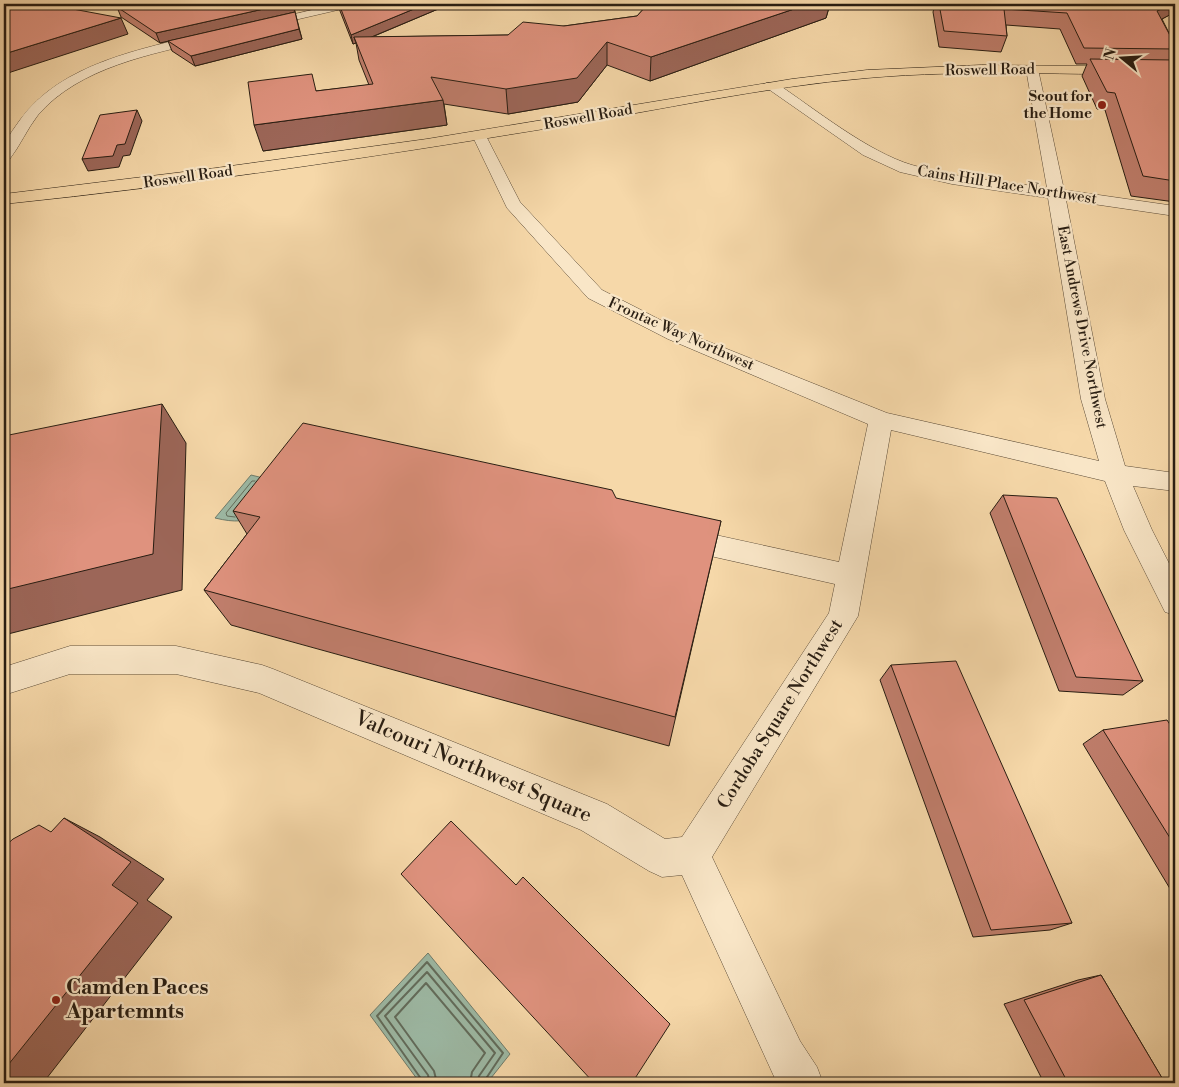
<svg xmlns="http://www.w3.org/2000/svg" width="1179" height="1087" viewBox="0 0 1179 1087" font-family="'Libre Bodoni',serif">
  <rect width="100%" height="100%" fill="#f6d8a9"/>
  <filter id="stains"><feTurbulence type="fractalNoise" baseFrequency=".004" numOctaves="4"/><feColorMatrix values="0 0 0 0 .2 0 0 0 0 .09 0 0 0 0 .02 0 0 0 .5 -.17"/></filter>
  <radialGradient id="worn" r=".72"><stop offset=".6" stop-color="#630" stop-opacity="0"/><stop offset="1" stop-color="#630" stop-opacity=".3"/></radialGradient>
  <path fill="#9dbaa6" stroke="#6e7b6b" d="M 251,475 L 284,483 C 261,512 256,528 215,518 Z
    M 428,953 L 510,1054 L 487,1083 L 420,1083 L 370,1015 Z"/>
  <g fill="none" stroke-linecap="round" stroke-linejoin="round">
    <path stroke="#626c5c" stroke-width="1" d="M 235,517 L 227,516 L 226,513 L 252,481 L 255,481"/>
    <path stroke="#626c5c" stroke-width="2" d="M 424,1083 L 377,1016 L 427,962 L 503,1053 L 483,1083
      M 430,1083 L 428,1075 L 385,1016 L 427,972 L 495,1053 L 479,1076 L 477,1083
      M 437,1083 L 434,1071 L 395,1017 L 426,983 L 485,1053 L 472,1072 L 470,1083"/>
    <defs>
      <path id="minor" d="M 338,4 L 356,4 L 355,6 L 260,28 L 254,25 L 256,23 Z
        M 206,33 L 212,37 L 210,40 C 152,54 79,67 38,115 C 27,129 20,146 9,160 L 4,162 C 4,141 8,137 20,120 C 61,63 142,49 206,33 Z
        M 1032,65 L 1038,69 L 1064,190 L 1175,206 L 1175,216 L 1066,200 L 1105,399 L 1125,466 L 1175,473 L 1175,491 L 1133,486 L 1152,530 L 1175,575 L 1175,615 L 1165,612 L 1124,530 L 1105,481 L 891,430 L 858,616 L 712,857 L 800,1041 L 817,1067 L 823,1083 L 777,1083 L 682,875 L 662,877 L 649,871 L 581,830 L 259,693 L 176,674 L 70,674 L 4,695 L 4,667 L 70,646 L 176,646 L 262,665 L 273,669 L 607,804 L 665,839 L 682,837 L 829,613 L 835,584 L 679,549 L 669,546 L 665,538 L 669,530 L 679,527 L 839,562 L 868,424 L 668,339 L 588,298 L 507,208 L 472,135 L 474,132 L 484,132 L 520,202 L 602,290 L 682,331 L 887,413 L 1099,461 L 1081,399 L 1048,198 L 952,184 L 900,172 L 863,155 L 764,86 L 766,83 L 776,83 C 815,109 868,152 912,165 C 955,178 1002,181 1047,188 L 1026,69 Z"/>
      <path id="primary" d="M 982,65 L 1175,67 L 1175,75 C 1072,75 969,69 867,78 C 762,87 660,110 556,127 C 373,157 189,185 4,204 L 4,194 L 216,168 L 427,139 L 792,79 L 867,70 Z"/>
    </defs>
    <use href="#minor" stroke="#5c4c38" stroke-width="1"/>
    <use href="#primary" stroke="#281d12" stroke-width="1"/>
    <use href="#minor" fill="#f9e6c7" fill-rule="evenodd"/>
    <use href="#primary" fill="#f6d8a9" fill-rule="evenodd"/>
  </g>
  <path fill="#c07e6c" stroke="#281d12" d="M 132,4 L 293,4 L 302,39 L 195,66 L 172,51 L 168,41 L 172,40 L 160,43 L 121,17 L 117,7 Z
    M 338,4 L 450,4 L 372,37 L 508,35 L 564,26 L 637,16 L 648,4 L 830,4 L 826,18 L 650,81 L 607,65 L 578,102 L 508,114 L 444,104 L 447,125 L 263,151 L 316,91 L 369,85 L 359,60 L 356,43 L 353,44 L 340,11 Z
    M 935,4 L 1175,4 L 1175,12 L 1162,19 L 1175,45 L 1175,52 L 1171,60 L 1175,60 L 1175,202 L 1131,196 L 1105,110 L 1097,109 L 1082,76 L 1087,64 L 1076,64 L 1060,29 L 1006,25 L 1007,36 L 1001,52 L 939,47 L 933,12 Z
    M 1003,495 L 1143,681 L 1123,695 L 1059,691 L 990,513 Z
    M 233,511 L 721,521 L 669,746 L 231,625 L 204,590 L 247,534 Z
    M 891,665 L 1072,923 L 1050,930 L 973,937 L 880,680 Z
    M 1103,730 L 1175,732 L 1175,897 L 1083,744 Z
    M 1101,975 L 1165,1083 L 1044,1083 L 1004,1004 L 1078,980 Z"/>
  <path fill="#9c6658" stroke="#281d12" d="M 286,4 L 293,4 L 295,12 L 160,43 L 156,33 Z
    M 426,4 L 450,4 L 357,43 L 354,37 L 356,43 L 353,44 L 351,35 Z
    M 809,4 L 830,4 L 826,18 L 650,81 L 651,57 Z
    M 1171,4 L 1175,4 L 1175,12 L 1149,26 L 1157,11 Z
    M 121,18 L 128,34 L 11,72 L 4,76 L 4,54 Z
    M 299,29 L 302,39 L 195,66 L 191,56 Z
    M 607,42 L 607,65 L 578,102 L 508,114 L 506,89 Z
    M 443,100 L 447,125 L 263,151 L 254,125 Z
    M 137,110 L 142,121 L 130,155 L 123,156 L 119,167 L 88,171 L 82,159 L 117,145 Z
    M 162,404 L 186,443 L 182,590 L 4,635 L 4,590 Z
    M 64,818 L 100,837 L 164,879 L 147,900 L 172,917 L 43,1083 L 4,1083 L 4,1070 L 112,885 Z"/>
  <path fill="#df927e" stroke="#281d12" d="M 4,4 L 46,4 L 121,18 L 4,54 Z
    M 132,4 L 286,4 L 156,33 L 117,7 Z
    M 339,4 L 426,4 L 351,35 Z
    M 648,4 L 809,4 L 651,57 L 607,42 L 577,78 L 506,89 L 431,77 L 443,100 L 254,125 L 248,82 L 312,74 L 316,91 L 373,84 L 354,37 L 508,35 L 523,22 L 564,26 L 637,16 Z
    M 939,4 L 1171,4 L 1157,11 L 1175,45 L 1175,49 L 1084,48 L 1067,13 L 1004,9 L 1007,36 L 944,31 Z
    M 295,12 L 299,29 L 191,56 L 168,41 Z
    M 1090,59 L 1175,60 L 1175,181 L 1143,176 L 1115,93 L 1107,92 Z
    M 137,110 L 125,144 L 117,145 L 113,156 L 82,159 L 100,115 Z
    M 162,404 L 153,554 L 4,590 L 4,436 Z
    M 303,423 L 612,490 L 616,498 L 721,521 L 675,717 L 204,590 L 260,517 L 233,511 Z
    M 1003,495 L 1057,498 L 1143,681 L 1076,677 Z
    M 956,661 L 1072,923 L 991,930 L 891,665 Z
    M 1167,720 L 1175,732 L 1175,846 L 1103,730 Z
    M 64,818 L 131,862 L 112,885 L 138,903 L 4,1070 L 4,847 L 13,839 L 39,825 L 51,832 Z
    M 451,821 L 516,885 L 523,877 L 670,1024 L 632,1083 L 594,1083 L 401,874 Z
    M 1101,975 L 1165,1083 L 1068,1083 L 1024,1000 Z"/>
  <g fill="#8f2418" stroke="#f9e6c7" stroke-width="2">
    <circle cx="1102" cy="105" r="5"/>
    <circle cx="56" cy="1000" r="5"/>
  </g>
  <g text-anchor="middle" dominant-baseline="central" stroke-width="4.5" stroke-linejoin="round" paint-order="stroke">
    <g font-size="15" fill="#281d12" stroke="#f9e6c7">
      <text transform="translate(990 70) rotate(-1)">Roswell Road</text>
      <text transform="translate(588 117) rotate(-10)">Roswell Road</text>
      <text transform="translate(188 177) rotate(-8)">Roswell Road</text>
      <text transform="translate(1007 185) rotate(9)">Cains Hill Place Northwest</text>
      <text transform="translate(1082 327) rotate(79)">East Andrews Drive Northwest</text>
      <text transform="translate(681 334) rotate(24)">Frontac Way Northwest</text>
    </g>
    <g font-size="15" font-weight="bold" fill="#281d12" stroke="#f9e6c7" text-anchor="end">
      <text x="1092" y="96">Scout for<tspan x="1092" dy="17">the Home</tspan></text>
    </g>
    <g font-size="18" fill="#281d12" stroke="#f9e6c7">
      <text transform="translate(780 714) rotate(-58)">Cordoba Square Northwest</text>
    </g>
    <g font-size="21" fill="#281d12" stroke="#f9e6c7">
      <text transform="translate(473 767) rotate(23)">Valcouri Northwest Square</text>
    </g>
    <g font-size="21" font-weight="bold" fill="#281d12" stroke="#f9e6c7" text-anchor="start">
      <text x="66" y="988">Camden Paces<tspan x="66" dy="24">Apartemnts</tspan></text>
    </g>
  </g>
  <rect width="1179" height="1087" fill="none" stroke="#f6d8a9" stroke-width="20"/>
  <rect x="5" y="5" width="1169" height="1077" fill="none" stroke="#281d12" stroke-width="2.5"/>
  <rect x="10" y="10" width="1159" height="1067" fill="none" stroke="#281d12"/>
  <g transform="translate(1122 58) rotate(288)" stroke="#f9e6c7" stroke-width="4" paint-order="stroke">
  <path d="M0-4L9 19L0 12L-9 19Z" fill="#281d12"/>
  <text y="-8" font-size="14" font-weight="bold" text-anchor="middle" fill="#281d12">N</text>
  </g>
  <rect width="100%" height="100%" filter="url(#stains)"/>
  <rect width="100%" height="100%" fill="url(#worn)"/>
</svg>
